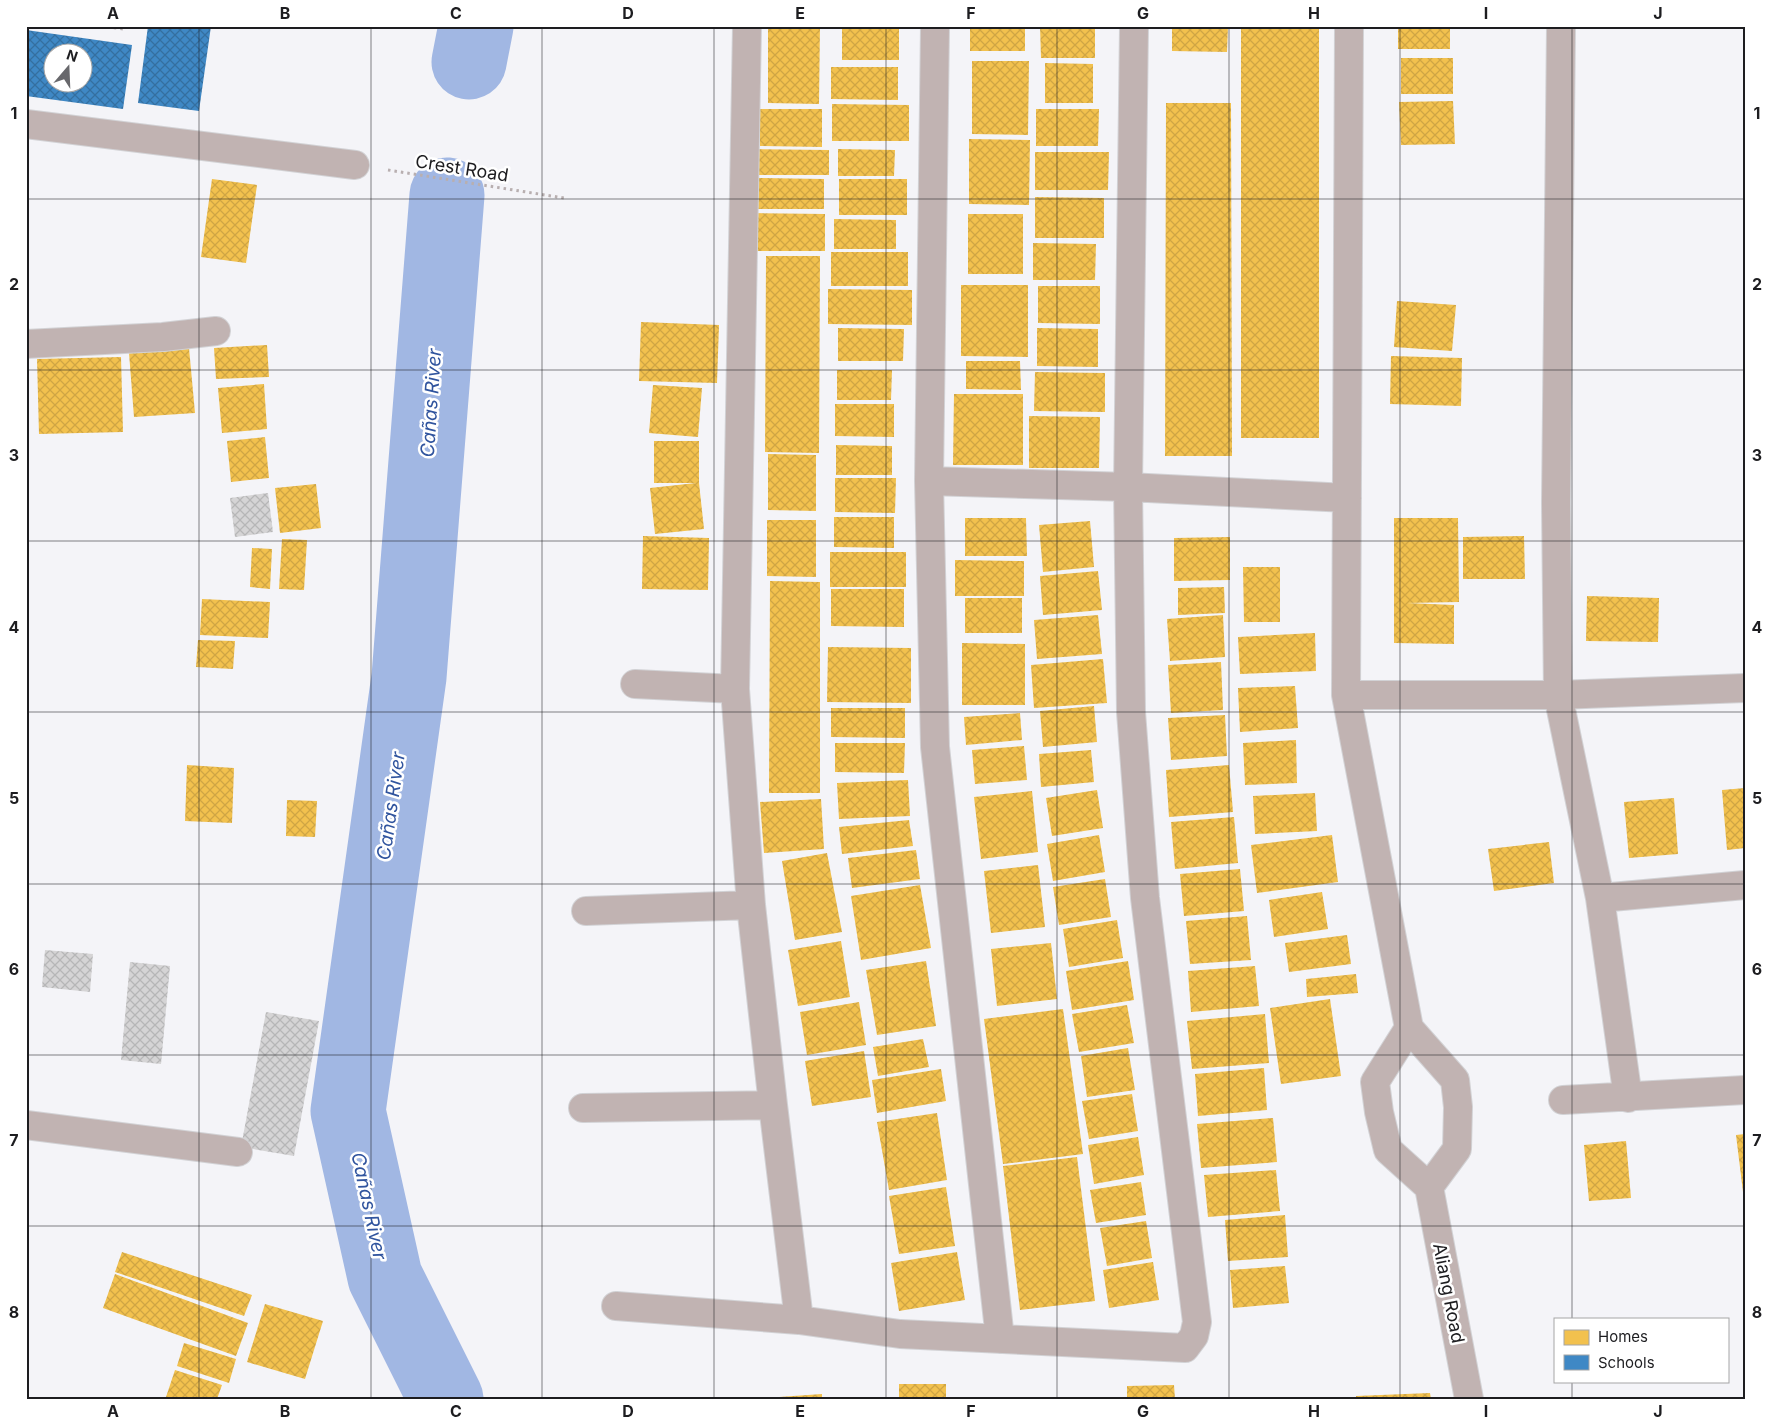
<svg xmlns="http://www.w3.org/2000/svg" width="1771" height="1425" viewBox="0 0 1771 1425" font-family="Inter,sans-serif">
  <defs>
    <pattern id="homes-cross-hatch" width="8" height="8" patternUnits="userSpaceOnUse" patternTransform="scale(1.25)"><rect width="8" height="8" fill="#f2c14e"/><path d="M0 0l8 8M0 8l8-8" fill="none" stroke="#cfa544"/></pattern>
    <pattern id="schools-cross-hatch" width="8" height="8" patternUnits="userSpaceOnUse" patternTransform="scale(1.25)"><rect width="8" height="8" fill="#3f88c5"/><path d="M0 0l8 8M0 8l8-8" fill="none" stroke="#346fa0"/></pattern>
    <pattern id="building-cross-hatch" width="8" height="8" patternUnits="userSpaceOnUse" patternTransform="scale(1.25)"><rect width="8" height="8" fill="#d5d4d5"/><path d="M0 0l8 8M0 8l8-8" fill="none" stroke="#b6b6b7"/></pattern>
  </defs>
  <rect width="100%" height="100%" fill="#f4f4f8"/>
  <path fill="url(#homes-cross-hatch)" d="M 768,26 L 820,26 L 819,104 L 768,103 Z
    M 970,26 L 1025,26 L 1025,51 L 970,51 Z
    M 1040,26 L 1095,26 L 1095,58 L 1041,58 Z
    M 1172,26 L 1228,26 L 1227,52 L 1172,51 Z
    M 1241,26 L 1319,26 L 1319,438 L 1241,438 Z
    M 1398,26 L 1450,26 L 1450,49 L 1398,49 Z
    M 842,29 L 899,29 L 899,60 L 842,60 Z
    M 1401,58 L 1453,58 L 1453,94 L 1401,94 Z
    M 972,61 L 1029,61 L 1028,135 L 972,134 Z
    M 1045,63 L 1093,64 L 1093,103 L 1045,103 Z
    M 831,67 L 898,67 L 898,100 L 831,99 Z
    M 1453,101 L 1455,144 L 1401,145 L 1399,102 Z
    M 1166,103 L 1231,103 L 1232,456 L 1165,456 Z
    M 832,104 L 909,105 L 909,141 L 832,141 Z
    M 760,109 L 822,109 L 822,147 L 760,146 Z
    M 1036,109 L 1099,109 L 1098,146 L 1036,146 Z
    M 969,139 L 1030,140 L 1029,205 L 969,204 Z
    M 751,149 L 829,150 L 829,175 L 751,175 Z
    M 838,149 L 895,150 L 894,176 L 838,176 Z
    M 1035,152 L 1109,152 L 1108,190 L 1035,190 Z
    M 757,178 L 824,179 L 824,209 L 757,209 Z
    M 212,179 L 257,185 L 246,263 L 201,257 Z
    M 839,179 L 907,179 L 907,215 L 839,215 Z
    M 1035,197 L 1104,198 L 1104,238 L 1035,238 Z
    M 753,213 L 825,214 L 825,251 L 752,251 Z
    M 968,214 L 1023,214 L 1023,274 L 968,274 Z
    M 834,219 L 896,220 L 896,249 L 834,249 Z
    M 1033,243 L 1096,244 L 1095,280 L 1033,280 Z
    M 831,252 L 908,252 L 908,286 L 831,286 Z
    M 766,256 L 820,256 L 819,453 L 765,452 Z
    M 961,285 L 1028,285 L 1028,357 L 961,356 Z
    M 1038,286 L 1100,286 L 1100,324 L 1038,323 Z
    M 828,289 L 912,290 L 912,325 L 828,324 Z
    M 1397,301 L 1456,305 L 1452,351 L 1394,347 Z
    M 641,322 L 719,325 L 717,383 L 639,381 Z
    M 838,328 L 904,329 L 903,361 L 838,361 Z
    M 1037,328 L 1098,329 L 1098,367 L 1037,366 Z
    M 267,345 L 269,377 L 216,379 L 214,348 Z
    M 189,348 L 195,413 L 134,417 L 129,353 Z
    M 1391,356 L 1462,358 L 1461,406 L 1390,404 Z
    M 121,357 L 123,432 L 39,434 L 37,359 Z
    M 966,361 L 1020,361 L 1021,390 L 966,389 Z
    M 837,370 L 892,370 L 891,400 L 837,400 Z
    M 1035,372 L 1105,373 L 1105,412 L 1034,411 Z
    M 264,384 L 267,429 L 222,433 L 218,388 Z
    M 653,385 L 702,388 L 698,437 L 649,433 Z
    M 954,394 L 1023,394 L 1023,465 L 953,465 Z
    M 835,404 L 894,404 L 894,437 L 835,436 Z
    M 1029,416 L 1100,417 L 1099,468 L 1029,468 Z
    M 265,437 L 269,478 L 231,482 L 227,441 Z
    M 654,441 L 699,441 L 699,483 L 704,529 L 655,534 L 650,488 L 696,483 L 654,483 Z
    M 836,445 L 892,446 L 892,475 L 836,475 Z
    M 768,454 L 816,455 L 816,511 L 768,510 Z
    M 835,478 L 896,478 L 895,513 L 835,512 Z
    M 316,484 L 321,528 L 280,533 L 275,488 Z
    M 834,517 L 894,517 L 894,548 L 834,547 Z
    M 965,518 L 1026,518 L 1027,556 L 965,556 Z
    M 1394,518 L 1458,518 L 1459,602 L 1407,603 L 1454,605 L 1454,644 L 1394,643 Z
    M 767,520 L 816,520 L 816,577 L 767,576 Z
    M 1090,521 L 1094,567 L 1043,572 L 1039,525 Z
    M 643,536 L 709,538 L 708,590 L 642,589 Z
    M 1524,536 L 1525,579 L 1463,579 L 1463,537 Z
    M 1230,537 L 1230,580 L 1174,581 L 1174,538 Z
    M 282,539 L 307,540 L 304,590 L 279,589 Z
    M 252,548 L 272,549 L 270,589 L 250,587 Z
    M 830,552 L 906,552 L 906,587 L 830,587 Z
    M 955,560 L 1024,561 L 1024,596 L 955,596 Z
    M 1243,567 L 1280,567 L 1280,622 L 1244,622 Z
    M 1098,571 L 1102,610 L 1043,615 L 1040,576 Z
    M 770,581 L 820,582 L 820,793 L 769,793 Z
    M 1224,587 L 1225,613 L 1178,615 L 1178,588 Z
    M 831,589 L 904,589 L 904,627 L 831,626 Z
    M 1587,596 L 1659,598 L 1658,642 L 1586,641 Z
    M 965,598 L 1022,598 L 1022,633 L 965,633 Z
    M 202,599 L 270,602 L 268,638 L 200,635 Z
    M 1098,615 L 1102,654 L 1037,659 L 1034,620 Z
    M 1223,615 L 1225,657 L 1170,661 L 1167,619 Z
    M 1315,633 L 1316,671 L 1240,674 L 1238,637 Z
    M 198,640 L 235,641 L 233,669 L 196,667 Z
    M 962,643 L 1025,644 L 1025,705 L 962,705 Z
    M 828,647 L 911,648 L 911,703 L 827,702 Z
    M 1103,659 L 1107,703 L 1034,708 L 1031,665 Z
    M 1221,662 L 1223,710 L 1171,713 L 1168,665 Z
    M 1295,686 L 1298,728 L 1240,732 L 1238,688 Z
    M 1094,706 L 1097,742 L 1043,747 L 1040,711 Z
    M 831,708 L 905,708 L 905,738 L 831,737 Z
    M 1020,713 L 1022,740 L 966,745 L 964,717 Z
    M 1225,715 L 1227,756 L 1171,760 L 1168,718 Z
    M 1296,740 L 1297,783 L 1245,785 L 1243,743 Z
    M 835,743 L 905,743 L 904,773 L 835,772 Z
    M 1024,746 L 1027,780 L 975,784 L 972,750 Z
    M 1091,750 L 1094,782 L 1041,787 L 1039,754 Z
    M 187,765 L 234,768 L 232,823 L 185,821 Z
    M 1229,765 L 1233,812 L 1169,817 L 1166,770 Z
    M 908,780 L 910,816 L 839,819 L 837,783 Z
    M 1745,788 L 1745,848 L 1727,850 L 1722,790 Z
    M 1097,790 L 1103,828 L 1052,836 L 1046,798 Z
    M 1032,791 L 1038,852 L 981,859 L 974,797 Z
    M 1315,793 L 1317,831 L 1255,834 L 1253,796 Z
    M 1674,798 L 1678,854 L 1629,858 L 1624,802 Z
    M 821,799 L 824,849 L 764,853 L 760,802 Z
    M 287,800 L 317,801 L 315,837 L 286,836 Z
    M 1234,817 L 1238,863 L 1175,869 L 1171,822 Z
    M 909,820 L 913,846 L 842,854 L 839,827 Z
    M 1099,835 L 1105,872 L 1053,881 L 1047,844 Z
    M 1332,835 L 1338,882 L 1257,893 L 1251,845 Z
    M 1549,842 L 1554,883 L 1494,891 L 1488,849 Z
    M 916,850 L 920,879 L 852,888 L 848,858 Z
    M 827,853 L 842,932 L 795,940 L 782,861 Z
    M 1038,865 L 1045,927 L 991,933 L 984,871 Z
    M 1240,869 L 1244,911 L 1184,916 L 1180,874 Z
    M 1105,879 L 1111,917 L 1059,925 L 1053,887 Z
    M 920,885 L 931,948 L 861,960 L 851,896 Z
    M 1322,892 L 1328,929 L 1274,937 L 1269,900 Z
    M 1247,916 L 1251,960 L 1190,964 L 1186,921 Z
    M 1117,920 L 1123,958 L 1069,967 L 1063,929 Z
    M 1347,935 L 1351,964 L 1289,972 L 1285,943 Z
    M 841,941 L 850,997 L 798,1006 L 788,950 Z
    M 1051,943 L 1057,999 L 997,1006 L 991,949 Z
    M 926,961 L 936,1026 L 877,1035 L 866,970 Z
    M 1128,961 L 1134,1000 L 1072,1010 L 1066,971 Z
    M 1255,966 L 1259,1006 L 1191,1012 L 1188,971 Z
    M 1356,974 L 1358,993 L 1307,997 L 1306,979 Z
    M 1330,999 L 1341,1076 L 1281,1084 L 1270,1008 Z
    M 859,1002 L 866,1045 L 807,1055 L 800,1012 Z
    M 1127,1005 L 1134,1043 L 1079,1052 L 1072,1014 Z
    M 1063,1009 L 1083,1154 L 1003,1164 L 984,1019 Z
    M 1265,1014 L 1269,1063 L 1192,1069 L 1187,1021 Z
    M 923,1039 L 929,1067 L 878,1076 L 873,1047 Z
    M 1128,1048 L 1135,1090 L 1087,1097 L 1081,1056 Z
    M 864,1051 L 871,1097 L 812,1106 L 805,1061 Z
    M 1264,1068 L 1267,1110 L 1198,1116 L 1195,1074 Z
    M 941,1069 L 946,1101 L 877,1113 L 872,1080 Z
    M 1132,1094 L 1138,1131 L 1089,1139 L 1082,1101 Z
    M 937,1113 L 947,1180 L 889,1190 L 877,1122 Z
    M 1273,1118 L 1277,1162 L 1201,1168 L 1197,1124 Z
    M 1745,1134 L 1745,1192 L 1743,1192 L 1736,1135 Z
    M 1138,1137 L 1144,1175 L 1094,1184 L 1088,1145 Z
    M 1626,1141 L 1631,1198 L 1589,1201 L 1584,1145 Z
    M 1077,1157 L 1095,1301 L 1020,1310 L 1003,1166 Z
    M 1276,1170 L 1280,1211 L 1208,1217 L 1204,1175 Z
    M 1141,1182 L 1146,1215 L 1096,1223 L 1090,1190 Z
    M 946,1187 L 955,1246 L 899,1254 L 889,1196 Z
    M 1285,1215 L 1288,1257 L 1228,1261 L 1225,1220 Z
    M 1146,1221 L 1152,1258 L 1107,1266 L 1100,1228 Z
    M 122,1252 L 252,1295 L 244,1316 L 115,1272 Z
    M 957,1252 L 965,1300 L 899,1311 L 891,1263 Z
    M 1153,1262 L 1159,1300 L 1109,1308 L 1103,1270 Z
    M 1285,1266 L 1289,1303 L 1233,1308 L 1230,1270 Z
    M 115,1274 L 248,1323 L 236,1356 L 103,1308 Z
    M 265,1304 L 323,1321 L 305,1379 L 247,1362 Z
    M 184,1343 L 236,1359 L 229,1383 L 177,1366 Z
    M 175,1370 L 222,1385 L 217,1399 L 170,1399 L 166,1397 Z
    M 899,1384 L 946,1384 L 946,1399 L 899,1399 Z
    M 1174,1385 L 1175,1399 L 1127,1399 L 1127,1386 Z
    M 1430,1393 L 1431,1399 L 1356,1399 L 1356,1396 Z
    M 822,1394 L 822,1399 L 779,1399 L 779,1397 Z"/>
  <path fill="url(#schools-cross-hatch)" fill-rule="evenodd" d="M 148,26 L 211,26 L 199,111 L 138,103 Z
    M 26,30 L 132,45 L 123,109 L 26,96 ZM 52,52 L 82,52 L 82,82 L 52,82 Z"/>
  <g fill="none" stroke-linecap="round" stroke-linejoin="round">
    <path stroke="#a1b7e3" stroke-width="75" d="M 469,62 L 476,26
      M 446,1399 L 385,1277 L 348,1111 L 409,677 L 447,195"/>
  </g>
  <path fill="url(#building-cross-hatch)" d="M 268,493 L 273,532 L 235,537 L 230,498 Z
    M 45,950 L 93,954 L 90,992 L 42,987 Z
    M 130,962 L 170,966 L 161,1064 L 121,1060 Z
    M 266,1012 L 319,1021 L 294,1156 L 241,1147 Z"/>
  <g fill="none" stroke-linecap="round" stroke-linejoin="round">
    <defs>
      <path id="minor" d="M 747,26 L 735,689 L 751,905 L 773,1105 L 799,1320
        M 935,26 L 929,481 L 935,747 L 1000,1339
        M 1349,26 L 1346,695 L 1409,1028 L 1455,1080 L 1458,1107 L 1457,1149 L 1429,1187
        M 1561,26 L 1556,503 L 1558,695 L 1600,898 L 1745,885
        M 26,124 L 355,165
        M 26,344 L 163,337 L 216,331
        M 929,481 L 1128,487 L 1347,498
        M 635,684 L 735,689
        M 1346,695 L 1558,695 L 1745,688
        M 1600,898 L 1628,1098
        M 586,911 L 751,905
        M 1409,1028 L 1375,1082 L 1379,1112 L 1388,1150 L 1429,1187
        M 1563,1100 L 1745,1090
        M 583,1108 L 773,1105
        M 26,1125 L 238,1152
        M 1429,1187 L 1469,1399
        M 616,1306 L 799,1320 L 900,1334 L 1185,1348 L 1194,1336 L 1197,1322 L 1145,898 L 1131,712 L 1128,487 L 1134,26"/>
    </defs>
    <use href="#minor" stroke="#d2d2d5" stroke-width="30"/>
    <path stroke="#b8afb0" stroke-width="3" stroke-dasharray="2.5 4" stroke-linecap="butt" d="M 101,26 L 123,29
      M 388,170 L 564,198"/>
    <use href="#minor" stroke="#c1b3b2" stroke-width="28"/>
  </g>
  <path fill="none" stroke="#1d1d20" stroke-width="1" stroke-opacity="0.55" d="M 199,26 L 199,1399M 371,26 L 371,1399M 542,26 L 542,1399M 714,26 L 714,1399M 886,26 L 886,1399M 1057,26 L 1057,1399M 1229,26 L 1229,1399M 1400,26 L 1400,1399M 1572,26 L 1572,1319M 26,199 L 1745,199M 26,370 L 1745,370M 26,541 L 1745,541M 26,712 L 1745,712M 26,884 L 1745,884M 26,1055 L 1745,1055M 26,1226 L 1745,1226M 1572,1381 L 1572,1399"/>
  <g text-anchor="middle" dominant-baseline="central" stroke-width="5" stroke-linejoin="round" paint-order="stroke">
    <g font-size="18" fill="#1d1d20" stroke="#fff">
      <text transform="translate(462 168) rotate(9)">Crest Road</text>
      <text transform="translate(1449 1293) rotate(79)">Aliang Road</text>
    </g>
    <g font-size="19" font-style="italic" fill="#30549e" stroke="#fff">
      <text transform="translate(431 403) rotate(-86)">Cañas River</text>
      <text transform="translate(391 806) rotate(-82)">Cañas River</text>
      <text transform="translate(369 1206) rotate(78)">Cañas River</text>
    </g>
  </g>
  <rect width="1771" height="1425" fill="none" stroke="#ffffff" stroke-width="55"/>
  <rect x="1554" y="1318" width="175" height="65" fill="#ffffff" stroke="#a5a5a6"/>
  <rect x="1564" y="1330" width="25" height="15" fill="#f2c14e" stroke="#a5a5a6"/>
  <text x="1598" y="1342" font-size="15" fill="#1d1d20">Homes</text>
  <rect x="1564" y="1355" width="25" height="15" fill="#3f88c5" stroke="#a5a5a6"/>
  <text x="1598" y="1368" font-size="15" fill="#1d1d20">Schools</text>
  <g transform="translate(68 68) rotate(19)"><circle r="24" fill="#ffffff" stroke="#a5a5a6"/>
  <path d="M0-4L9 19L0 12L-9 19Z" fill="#68686c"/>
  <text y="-8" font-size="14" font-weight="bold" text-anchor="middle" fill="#1d1d20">N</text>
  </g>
  <rect x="28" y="28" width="1716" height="1370" fill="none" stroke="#1d1d20" stroke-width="2"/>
  <g font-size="16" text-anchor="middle" font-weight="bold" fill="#1d1d20">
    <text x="113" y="19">A</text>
    <text x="285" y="19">B</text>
    <text x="456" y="19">C</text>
    <text x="628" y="19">D</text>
    <text x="800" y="19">E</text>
    <text x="971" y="19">F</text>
    <text x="1143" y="19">G</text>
    <text x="1314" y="19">H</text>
    <text x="1486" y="19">I</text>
    <text x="1658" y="19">J</text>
    <text x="14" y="119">1</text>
    <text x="1757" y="119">1</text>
    <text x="14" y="290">2</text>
    <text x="1757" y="290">2</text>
    <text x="14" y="461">3</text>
    <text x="1757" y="461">3</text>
    <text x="14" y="633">4</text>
    <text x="1757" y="633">4</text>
    <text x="14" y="804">5</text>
    <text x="1757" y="804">5</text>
    <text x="14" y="975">6</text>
    <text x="1757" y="975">6</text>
    <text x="14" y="1146">7</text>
    <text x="1757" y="1146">7</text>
    <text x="14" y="1318">8</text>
    <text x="1757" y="1318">8</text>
    <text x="113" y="1417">A</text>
    <text x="285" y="1417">B</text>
    <text x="456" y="1417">C</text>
    <text x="628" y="1417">D</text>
    <text x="800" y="1417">E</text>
    <text x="971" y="1417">F</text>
    <text x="1143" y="1417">G</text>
    <text x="1314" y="1417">H</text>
    <text x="1486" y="1417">I</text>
    <text x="1658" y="1417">J</text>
  </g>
</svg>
